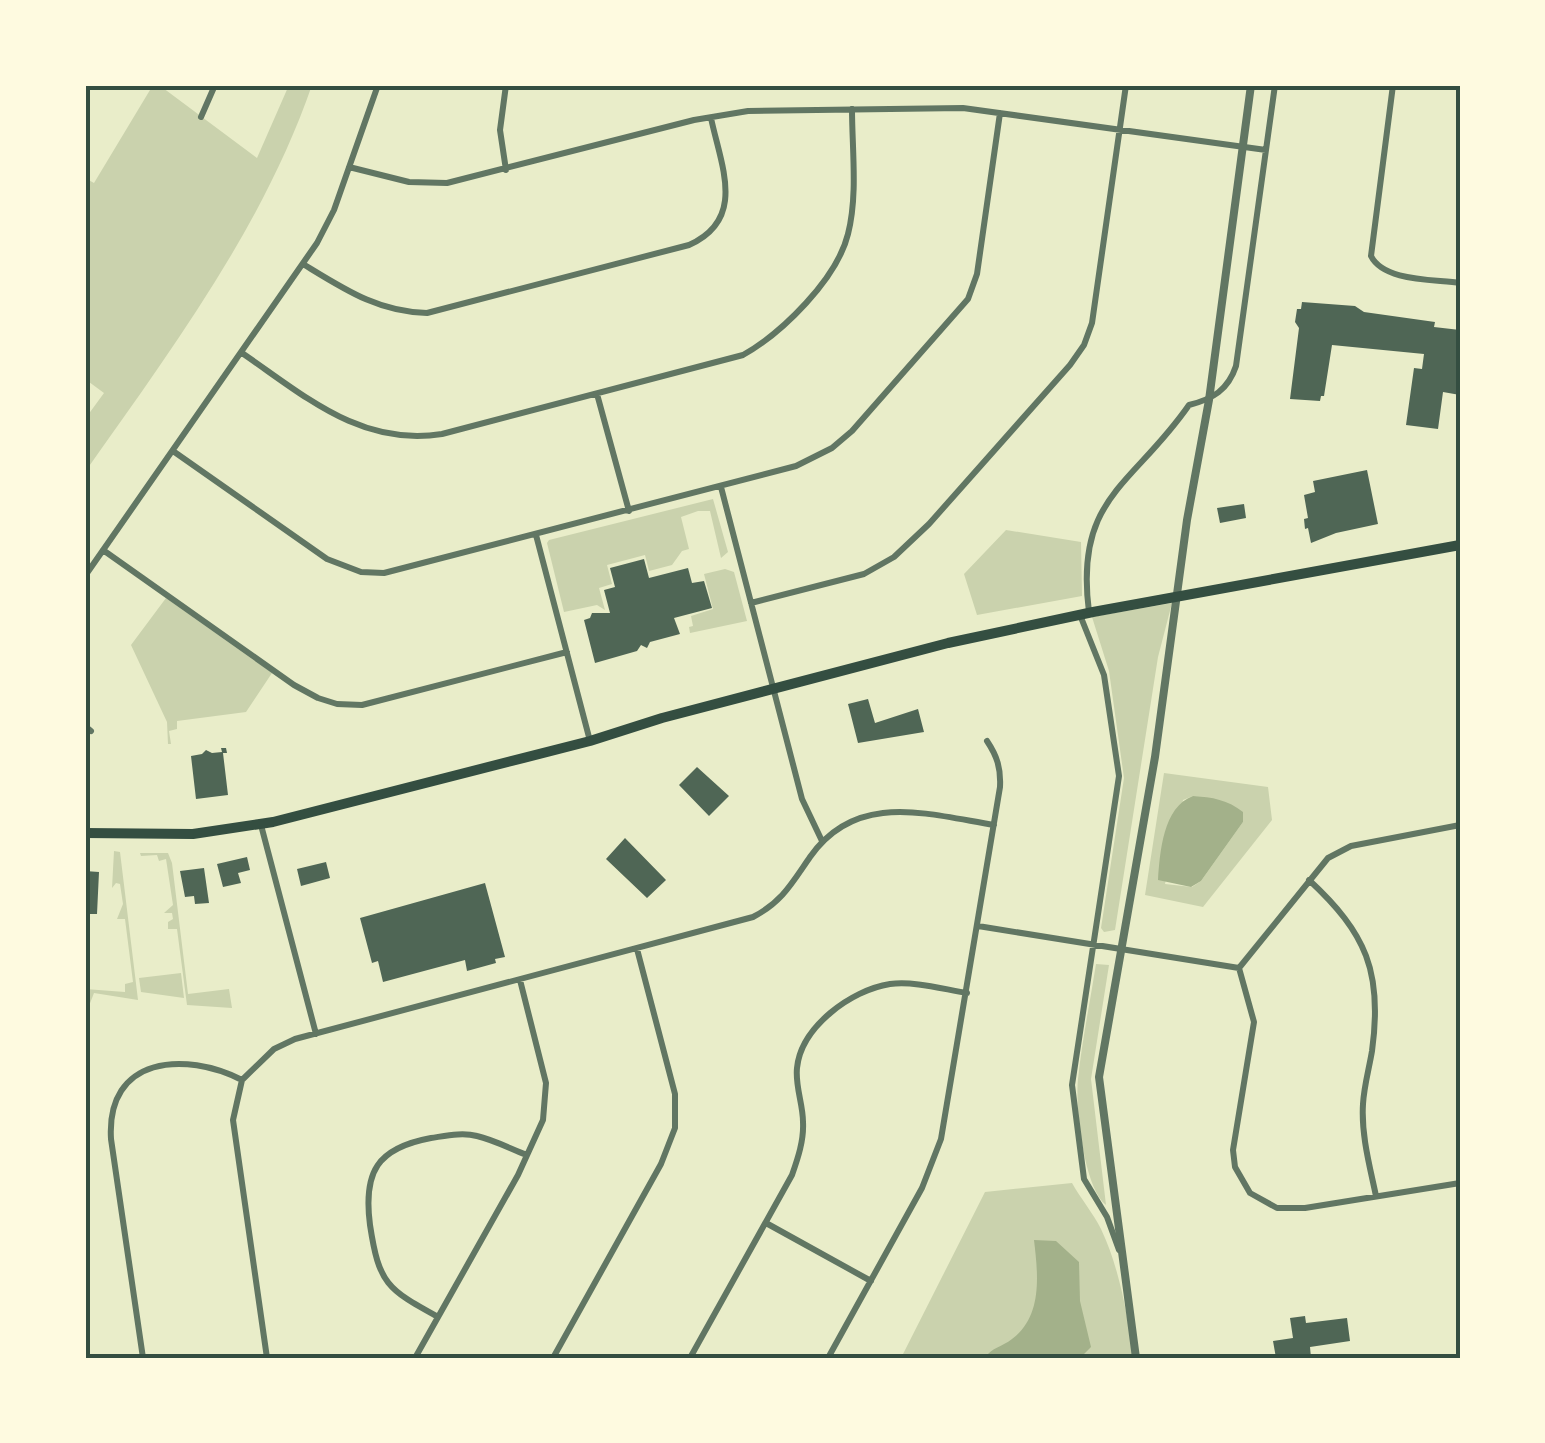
<svg xmlns="http://www.w3.org/2000/svg" width="1545" height="1443" viewBox="0 0 1545 1443" font-family="Manrope,sans-serif">
  <rect width="100%" height="100%" fill="#e9edc9"/>
  <path fill="#cad2ad" fill-rule="evenodd" d="M 153,85 L 159,85 L 257,158 L 289,85 L 312,85 C 263,227 171,350 85,472 L 85,419 L 104,393 L 85,379 L 85,178 L 94,183 Z
    M 713,499 L 728,552 L 721,558 L 710,511 L 698,511 L 681,517 L 689,549 L 682,551 L 672,565 L 649,571 L 645,555 L 607,565 L 612,584 L 599,588 L 605,610 L 597,605 L 564,612 L 547,543 L 549,540 Z
    M 1006,530 L 1081,542 L 1082,596 L 977,615 L 964,574 Z
    M 725,569 L 734,572 L 747,621 L 690,633 L 689,627 L 693,626 L 691,616 L 713,609 L 704,574 Z
    M 166,598 L 272,673 L 246,712 L 177,721 L 177,729 L 169,731 L 171,744 L 168,744 L 167,722 L 131,645 Z
    M 1172,603 L 1158,657 L 1115,930 L 1104,932 L 1101,928 L 1124,778 L 1109,671 L 1092,617 Z
    M 1164,773 L 1268,787 L 1272,820 L 1203,907 L 1145,895 ZM 1193,796 L 1205,797 L 1243,822 L 1201,881 L 1192,887 L 1165,884 L 1183,800 Z
    M 114,851 L 120,852 L 138,1000 L 94,993 L 85,1016 L 85,989 L 125,992 L 125,984 L 133,982 L 125,919 L 117,919 L 123,904 L 120,884 L 116,883 L 112,888 Z
    M 140,853 L 168,853 L 172,863 L 188,994 L 229,989 L 232,1008 L 187,1005 L 177,929 L 168,929 L 168,922 L 173,919 L 172,913 L 164,913 L 173,905 L 166,859 L 159,861 L 157,855 L 141,856 Z
    M 1096,964 L 1109,965 L 1091,1079 L 1106,1205 C 1084,1188 1075,1107 1078,1079 C 1082,1041 1090,1002 1096,964 Z
    M 181,973 L 184,998 L 141,992 L 139,978 Z
    M 1072,1183 C 1081,1199 1093,1213 1101,1229 C 1120,1269 1127,1315 1134,1358 L 901,1358 L 985,1192 Z"/>
  <path fill="#a3b18a" d="M 1193,796 C 1212,797 1228,800 1243,812 L 1243,822 L 1201,881 L 1191,887 L 1158,880 C 1160,852 1163,807 1193,796 Z
    M 1034,1240 L 1056,1241 L 1079,1262 L 1080,1301 L 1091,1347 L 1080,1358 L 985,1358 C 992,1347 1002,1347 1012,1339 C 1043,1316 1038,1274 1034,1240 Z"/>
  <path fill="#4f6655" d="M 1302,302 L 1355,306 L 1364,312 L 1435,322 L 1434,327 L 1460,330 L 1460,395 L 1443,392 L 1438,429 L 1406,425 L 1414,368 L 1422,369 L 1424,354 L 1332,345 L 1324,396 L 1321,396 L 1320,401 L 1290,399 L 1299,328 L 1295,322 L 1297,309 L 1301,309 Z
    M 1367,470 L 1378,524 L 1336,533 L 1311,543 L 1308,528 L 1305,529 L 1304,519 L 1308,518 L 1304,495 L 1315,492 L 1313,481 Z
    M 1244,504 L 1246,518 L 1220,523 L 1217,508 Z
    M 644,559 L 649,578 L 688,568 L 692,583 L 704,581 L 712,608 L 674,618 L 680,634 L 650,642 L 647,648 L 641,645 L 637,651 L 595,663 L 584,620 L 590,618 L 592,613 L 610,613 L 604,590 L 615,587 L 610,568 Z
    M 868,699 L 875,723 L 918,709 L 924,732 L 858,743 L 848,704 Z
    M 221,748 L 226,748 L 227,753 L 223,753 L 228,795 L 196,799 L 191,756 L 202,754 L 206,750 L 212,753 L 222,752 Z
    M 697,767 L 729,796 L 709,816 L 679,785 Z
    M 625,838 L 666,880 L 647,898 L 606,859 Z
    M 247,857 L 250,870 L 238,873 L 241,883 L 223,887 L 217,864 Z
    M 326,862 L 330,878 L 301,886 L 297,869 Z
    M 204,868 L 209,903 L 195,904 L 194,896 L 185,897 L 180,871 Z
    M 85,871 L 99,872 L 97,914 L 85,914 Z
    M 485,883 L 505,957 L 495,959 L 496,963 L 467,971 L 465,960 L 383,982 L 378,961 L 372,963 L 360,918 Z
    M 1305,1316 L 1306,1323 L 1347,1318 L 1350,1341 L 1310,1347 L 1311,1358 L 1276,1358 L 1273,1341 L 1293,1338 L 1290,1318 Z"/>
  <g fill="none" stroke-linecap="round" stroke-linejoin="round">
    <path stroke="#617663" stroke-width="6" d="M 1393,85 L 1371,256 C 1384,282 1435,279 1460,283
      M 201,117 L 215,85
      M 349,167 L 409,182 L 447,183 L 694,120 L 748,111 L 963,108 L 1266,150
      M 506,170 L 500,130 L 506,85
      M 303,264 C 344,289 378,312 427,313 L 689,245 C 747,219 721,166 711,118
      M 242,353 C 305,396 361,447 442,434 L 743,355 C 782,333 837,279 848,234 C 858,195 852,149 852,109
      M 597,394 L 629,511
      M 173,451 L 327,559 L 361,572 L 384,573 L 796,466 L 832,448 L 852,431 L 968,299 L 977,274 L 1000,113
      M 721,487 L 802,799 L 822,841
      M 536,535 L 590,741
      M 103,550 L 294,685 L 318,698 L 337,704 L 362,705 L 567,652
      M 85,576 L 317,243 L 334,210 L 378,85
      M 751,603 L 864,574 L 894,557 L 929,524 L 1070,365 L 1084,345 L 1092,323 L 1126,85
      M 1089,612 C 1074,497 1133,486 1189,405 C 1213,399 1228,390 1236,366 L 1275,85
      M 1080,615 L 1104,675 L 1119,776 L 1072,1085 L 1084,1179 L 1107,1217 L 1119,1250
      M 85,726 L 91,731
      M 261,825 L 316,1034
      M 1309,880 C 1366,933 1383,972 1372,1051 C 1369,1069 1364,1086 1363,1104 C 1361,1135 1370,1167 1376,1196
      M 978,926 L 1239,968
      M 1239,968 L 1254,1022 L 1233,1150 L 1235,1167 L 1250,1193 L 1277,1208 L 1305,1208 L 1460,1183
      M 1239,968 L 1328,858 L 1351,846 L 1460,825
      M 766,1223 L 871,1281
      M 438,1317 C 387,1289 379,1284 370,1225 C 363,1172 377,1148 431,1138 C 445,1136 462,1132 477,1136 C 494,1140 511,1149 527,1155
      M 143,1358 L 111,1139 C 106,1056 185,1051 242,1080
      M 267,1358 L 233,1120 L 242,1080 L 274,1049 L 295,1039 L 753,917 C 782,902 792,883 810,857 C 856,791 927,814 994,825
      M 415,1358 L 518,1175 L 543,1120 L 546,1083 L 520,980
      M 553,1358 L 661,1164 L 675,1128 L 675,1094 L 637,949
      M 690,1358 L 792,1175 C 798,1158 804,1140 803,1122 C 803,1104 795,1086 797,1068 C 801,1027 851,990 890,984 C 915,981 942,989 967,993
      M 828,1358 L 922,1188 L 941,1139 L 1000,787 C 1001,768 997,756 987,741"/>
    <path stroke="#617663" stroke-width="8" d="M 1136,1358 L 1099,1077 L 1155,757 L 1187,520 L 1209,400 L 1251,85"/>
    <path stroke="#344e41" stroke-width="10" d="M 85,833 L 193,834 L 273,822 L 590,741 L 662,718 L 948,643 L 1093,612 L 1460,545"/>
  </g>
  <rect width="1545" height="1443" fill="none" stroke="#fefae0" stroke-width="175"/>
  <rect x="88" y="88" width="1370" height="1268" fill="none" stroke="#344e41" stroke-width="4"/>
</svg>
